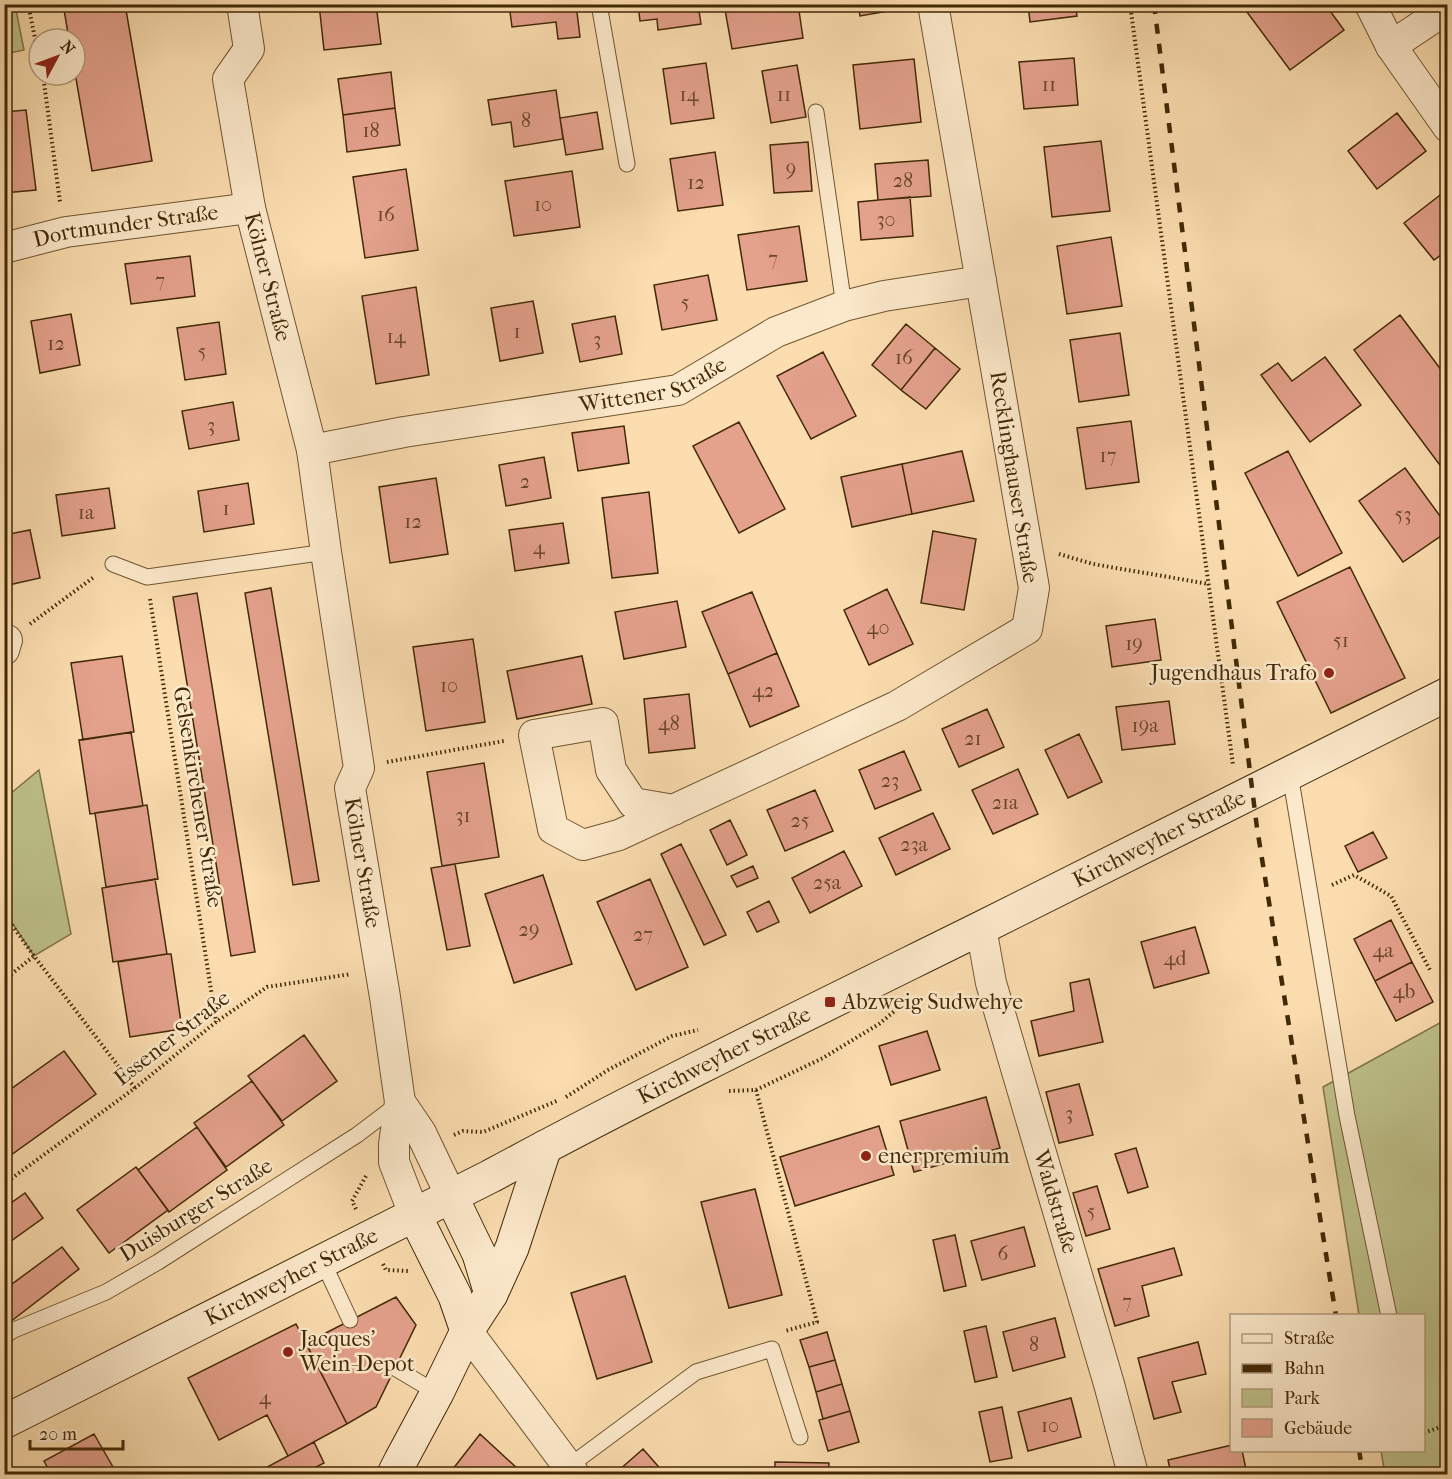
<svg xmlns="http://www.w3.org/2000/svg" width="1452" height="1479" viewBox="0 0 1452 1479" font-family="'IM FELL French Canon',serif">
  <rect width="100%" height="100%" fill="#fbddaf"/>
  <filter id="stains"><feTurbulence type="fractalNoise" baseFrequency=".00333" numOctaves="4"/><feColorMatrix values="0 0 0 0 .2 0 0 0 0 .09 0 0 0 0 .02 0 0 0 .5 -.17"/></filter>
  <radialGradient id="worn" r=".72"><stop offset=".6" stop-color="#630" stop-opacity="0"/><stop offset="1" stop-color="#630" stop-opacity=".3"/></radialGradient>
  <path fill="#bec18b" stroke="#807548" stroke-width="1.5" d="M 5,4 L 15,5 L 24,50 L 5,54 Z
    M 39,770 L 71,934 L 34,956 L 5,912 L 4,799 Z
    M 1447,1019 L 1447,1474 L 1385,1474 L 1381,1451 L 1424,1450 L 1424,1316 L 1359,1315 L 1323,1087 Z"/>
  <path fill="#e4a18c" stroke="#422906" stroke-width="1.5" d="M 63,4 L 125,4 L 152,161 L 92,171 L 75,73 L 75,39 L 69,39 Z
    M 319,4 L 376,4 L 381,44 L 324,50 Z
    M 417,4 L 462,4 L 418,11 Z
    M 509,4 L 576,4 L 580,37 L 558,39 L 556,22 L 512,27 Z
    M 638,4 L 698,4 L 701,24 L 658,30 L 657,19 L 640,21 Z
    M 724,4 L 798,4 L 803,38 L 732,49 Z
    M 858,4 L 900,4 L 901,9 L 860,16 Z
    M 1028,4 L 1075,4 L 1077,16 L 1030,22 Z
    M 1241,4 L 1325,4 L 1344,30 L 1290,70 Z
    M 1074,58 L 1078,105 L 1024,109 L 1019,62 Z
    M 914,59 L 921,122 L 860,129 L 853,65 Z
    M 706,63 L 714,118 L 671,124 L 663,69 Z
    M 797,65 L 806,117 L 771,123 L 762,71 Z
    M 391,72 L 395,108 L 343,115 L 338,79 Z
    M 556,90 L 563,139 L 514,147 L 511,122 L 492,125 L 488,100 Z
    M 395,108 L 400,145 L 347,152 L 343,115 Z
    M 26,110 L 36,190 L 4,193 L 4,112 Z
    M 597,112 L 603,149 L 566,155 L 560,118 Z
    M 1397,113 L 1426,151 L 1377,189 L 1348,151 Z
    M 1101,141 L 1110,211 L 1052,217 L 1044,147 Z
    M 808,142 L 812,191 L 774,193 L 770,145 Z
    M 715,152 L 723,205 L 678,211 L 670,159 Z
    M 928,160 L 931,196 L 878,200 L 875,164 Z
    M 406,169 L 418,250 L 365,258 L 353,177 Z
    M 572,171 L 580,227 L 514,236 L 505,181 Z
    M 1448,189 L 1448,250 L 1434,260 L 1404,223 Z
    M 910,197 L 913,236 L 861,240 L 858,202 Z
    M 799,226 L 807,281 L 747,290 L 738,235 Z
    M 1111,237 L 1122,306 L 1067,314 L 1057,246 Z
    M 190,256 L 195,296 L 131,304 L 125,264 Z
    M 708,275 L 717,320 L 662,330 L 654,285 Z
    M 416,287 L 429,375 L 376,384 L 362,296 Z
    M 533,301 L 543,353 L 500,361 L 491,308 Z
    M 71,314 L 80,365 L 40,373 L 31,321 Z
    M 1400,315 L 1448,379 L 1448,476 L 1354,350 Z
    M 615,316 L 622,354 L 580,362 L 572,324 Z
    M 219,322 L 226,374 L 185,380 L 177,328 Z
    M 906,324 L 935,348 L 901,390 L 872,365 Z
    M 1120,333 L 1129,395 L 1079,402 L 1070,340 Z
    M 935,348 L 960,369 L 926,409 L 901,390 Z
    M 823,352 L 856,416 L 811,439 L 777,376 Z
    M 1325,357 L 1361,405 L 1310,442 L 1261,375 L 1278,363 L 1292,381 Z
    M 233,402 L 239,440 L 189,449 L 182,411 Z
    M 1131,421 L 1139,482 L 1086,489 L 1077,428 Z
    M 739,422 L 785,509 L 739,533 L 693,446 Z
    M 624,426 L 629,463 L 578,471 L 572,433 Z
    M 962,451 L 974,501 L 912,514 L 902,464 Z
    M 1288,451 L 1342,553 L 1298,576 L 1245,473 Z
    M 544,457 L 551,498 L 506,506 L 499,465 Z
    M 902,464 L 912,514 L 852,527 L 841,477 Z
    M 1405,468 L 1448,527 L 1448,531 L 1403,562 L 1359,501 Z
    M 436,478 L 448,554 L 390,563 L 379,487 Z
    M 248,483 L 254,524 L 204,532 L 198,491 Z
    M 109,488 L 115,528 L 62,536 L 56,495 Z
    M 649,492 L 658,573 L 612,578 L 602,498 Z
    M 563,523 L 569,563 L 515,571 L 509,530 Z
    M 30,530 L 40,578 L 4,586 L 4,535 Z
    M 933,531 L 976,539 L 964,610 L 921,603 Z
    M 1350,567 L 1405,678 L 1331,713 L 1277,602 Z
    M 271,588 L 319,881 L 293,885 L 245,593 Z
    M 887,589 L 913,644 L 869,665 L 844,610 Z
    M 752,592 L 777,653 L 728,674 L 702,612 Z
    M 197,593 L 255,952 L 231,956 L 173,597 Z
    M 677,601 L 686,647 L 624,659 L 615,612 Z
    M 1155,619 L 1161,660 L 1112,667 L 1106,626 Z
    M 473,639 L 485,722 L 426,731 L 413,647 Z
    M 777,653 L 799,706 L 750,727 L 728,674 Z
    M 122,656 L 134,732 L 83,740 L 71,663 Z
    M 582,656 L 592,704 L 517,719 L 507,671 Z
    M 689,694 L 695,748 L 649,753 L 644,699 Z
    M 1169,701 L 1175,744 L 1122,750 L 1116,707 Z
    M 987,709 L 1004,747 L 959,767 L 942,729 Z
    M 131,732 L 143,806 L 90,814 L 79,740 Z
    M 1079,734 L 1102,782 L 1068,798 L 1045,750 Z
    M 904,751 L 921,790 L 875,809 L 859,770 Z
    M 484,763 L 499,857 L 442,866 L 427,772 Z
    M 1018,769 L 1038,814 L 993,834 L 972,790 Z
    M 815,790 L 833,831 L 785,851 L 767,810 Z
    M 147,805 L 158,879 L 106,887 L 95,813 Z
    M 933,813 L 950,849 L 896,875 L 879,838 Z
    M 730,820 L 747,855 L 727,865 L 710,830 Z
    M 1373,832 L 1387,858 L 1358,872 L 1345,846 Z
    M 681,844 L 726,935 L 704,945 L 661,854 Z
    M 844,851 L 862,886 L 810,913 L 792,878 Z
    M 455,864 L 470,946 L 447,950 L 431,868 Z
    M 753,866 L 758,878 L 737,887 L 731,876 Z
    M 543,875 L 572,964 L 514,983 L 485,894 Z
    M 155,879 L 167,954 L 113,962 L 102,888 Z
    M 650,879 L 688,967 L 636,990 L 597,902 Z
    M 769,901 L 779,922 L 757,932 L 747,912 Z
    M 1391,920 L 1412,962 L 1375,981 L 1354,939 Z
    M 1195,927 L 1209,973 L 1154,988 L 1141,942 Z
    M 167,954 L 171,954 L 182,1029 L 130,1037 L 118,962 Z
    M 1412,962 L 1433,1002 L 1396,1021 L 1375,981 Z
    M 1089,979 L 1103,1042 L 1039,1056 L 1031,1021 L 1074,1011 L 1070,983 Z
    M 927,1031 L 940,1070 L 891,1085 L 879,1046 Z
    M 304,1035 L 337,1081 L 282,1121 L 248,1076 Z
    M 64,1051 L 96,1094 L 4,1160 L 4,1094 Z
    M 252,1081 L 284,1125 L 226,1167 L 194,1123 Z
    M 1079,1084 L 1093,1135 L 1059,1143 L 1046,1092 Z
    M 986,1097 L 1000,1148 L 914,1172 L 900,1121 Z
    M 879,1126 L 894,1175 L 795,1206 L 780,1157 Z
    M 197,1127 L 227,1170 L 169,1212 L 138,1170 Z
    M 1136,1148 L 1148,1187 L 1128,1193 L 1115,1154 Z
    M 136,1167 L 168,1210 L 109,1253 L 77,1210 Z
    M 1097,1186 L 1110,1229 L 1086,1236 L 1073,1193 Z
    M 755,1189 L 782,1295 L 729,1308 L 701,1202 Z
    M 25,1193 L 43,1218 L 4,1246 L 4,1208 Z
    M 1024,1227 L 1035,1266 L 982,1280 L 971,1241 Z
    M 955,1235 L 966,1286 L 944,1291 L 933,1240 Z
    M 62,1247 L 79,1269 L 10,1322 L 4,1315 L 4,1290 Z
    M 1174,1248 L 1182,1275 L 1142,1286 L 1149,1316 L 1115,1326 L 1098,1269 Z
    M 625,1276 L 652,1362 L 597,1379 L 571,1293 Z
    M 396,1297 L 416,1325 L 376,1407 L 347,1424 L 306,1343 Z
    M 1055,1318 L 1065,1357 L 1013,1371 L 1003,1332 Z
    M 296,1324 L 347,1424 L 288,1456 L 267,1415 L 219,1440 L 188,1378 Z
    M 986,1326 L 997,1377 L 975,1382 L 964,1331 Z
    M 827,1332 L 835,1360 L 809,1367 L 800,1340 Z
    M 1198,1342 L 1206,1374 L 1172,1382 L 1181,1412 L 1154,1419 L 1138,1358 Z
    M 835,1360 L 842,1384 L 816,1392 L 809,1367 Z
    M 842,1384 L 850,1411 L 823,1419 L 816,1392 Z
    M 1071,1398 L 1081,1437 L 1028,1451 L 1018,1412 Z
    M 1002,1407 L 1012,1458 L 990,1462 L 979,1412 Z
    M 850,1411 L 859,1442 L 828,1451 L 819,1420 Z
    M 94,1434 L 117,1474 L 51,1474 L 44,1461 Z
    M 480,1434 L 519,1470 L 515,1474 L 449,1474 Z
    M 314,1442 L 324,1463 L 303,1474 L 254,1474 Z
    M 1232,1445 L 1232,1450 L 1242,1450 L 1247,1474 L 1171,1474 L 1168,1460 Z
    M 643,1449 L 665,1474 L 621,1474 L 618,1471 Z
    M 775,1462 L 829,1463 L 828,1474 L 775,1474 Z"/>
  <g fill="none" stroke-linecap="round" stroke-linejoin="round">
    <defs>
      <path id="lane" d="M 599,4 L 627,164
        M 816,112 L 844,306
        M 113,564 L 147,577 L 326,552
        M 1290,774 L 1347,1116 L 1389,1316
        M 323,1262 L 350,1320
        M 4,1336 L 14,1330 L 106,1292 L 158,1262 L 357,1135 L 398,1104
        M 395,1368 L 437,1393
        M 568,1467 L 696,1372 L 772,1349 L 800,1437"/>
      <g id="street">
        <path id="s1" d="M 242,4 L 249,49 L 228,79 L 250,208 L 312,450 L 326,552 L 359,768 L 350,788 L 385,997 L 400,1102 L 394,1144 L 394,1162 L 414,1214"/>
        <path d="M 1370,4 L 1391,46 L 1448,8"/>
        <path d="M 1391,46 L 1448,127"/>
        <path id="s2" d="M 4,248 L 66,232 L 250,208"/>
        <path id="s3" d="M 312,450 L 404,432 L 678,390 L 776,332 L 844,306 L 884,296 L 981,281"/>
        <path d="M 4,650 L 7,640"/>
        <path d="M 674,810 L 633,803 L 611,770 L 603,723 L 534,735 L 553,829 L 583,845 L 619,835 L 897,706 L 1027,629 L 1034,588 L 933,4"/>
        <path id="s4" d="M 981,928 L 991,983 L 1109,1384 L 1133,1474"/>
        <path d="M 400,1102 L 421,1133 L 451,1196"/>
        <path d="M 467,1331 L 574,1474"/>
      </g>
      <g id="secondary">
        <path d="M 451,1196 L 479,1254 L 491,1294"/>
        <path d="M 414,1214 L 455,1296 L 467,1331"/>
        <path id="s5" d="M 4,1422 L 491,1176 C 652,1089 817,1009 981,928 C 1137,850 1292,772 1448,694"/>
        <path d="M 394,1474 L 401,1460 L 437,1393 L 467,1331 L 491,1294 L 512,1248 L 545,1147"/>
      </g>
    </defs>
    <use href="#lane" stroke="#705630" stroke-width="17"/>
    <use href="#street" stroke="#705630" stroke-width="32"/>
    <use href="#secondary" stroke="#422906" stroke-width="35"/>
    <path stroke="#422906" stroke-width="4" stroke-dasharray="1.5 3" stroke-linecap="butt" d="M 28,4 L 39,58
      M 1130,4 L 1233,765
      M 43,75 L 60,202
      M 1059,554 L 1093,564 L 1209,584
      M 150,599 L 216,1022
      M 30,624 L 94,577
      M 387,762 L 504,741
      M 1332,885 L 1354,875 L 1391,896 L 1430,970
      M 4,914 L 34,956 L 135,1088
      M 4,980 L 34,956
      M 756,1090 L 817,1322 L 785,1331
      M 729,1091 L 756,1090 L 823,1058 L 879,1024 L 902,1005
      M 566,1097 L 608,1070 L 672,1036 L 698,1030
      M 454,1135 L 463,1131 L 483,1132 L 559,1100
      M 4,1184 L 135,1088 L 216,1022 L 267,987 L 351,974
      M 356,1209 L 352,1201 L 366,1176
      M 383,1264 L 386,1270 L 408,1271
      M 1424,1433 L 1448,1424"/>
    <use href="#lane" stroke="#fce9cb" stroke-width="15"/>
    <use href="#street" stroke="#fce9cb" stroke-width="30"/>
    <use href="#secondary" stroke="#fce9cb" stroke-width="33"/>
    <path stroke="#422906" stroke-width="4.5" stroke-dasharray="10 10" stroke-linecap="butt" d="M 1154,4 L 1257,828 L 1336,1316
      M 1359,1450 L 1363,1474"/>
  </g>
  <g fill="#8f2418" stroke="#fce9cb" stroke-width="2">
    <circle cx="1329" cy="673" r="6"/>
    <rect x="824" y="996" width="12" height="12" rx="3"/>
    <circle cx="866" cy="1156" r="6"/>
    <circle cx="288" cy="1352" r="6"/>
  </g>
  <g text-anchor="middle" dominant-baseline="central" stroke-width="5" stroke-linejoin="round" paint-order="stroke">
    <g font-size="20" fill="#6a4728">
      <text x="1049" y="84">11</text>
      <text x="689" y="94">14</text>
      <text x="784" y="94">11</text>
      <text x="526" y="120">8</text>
      <text x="371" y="130">18</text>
      <text x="791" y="168">9</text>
      <text x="903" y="180">28</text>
      <text x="696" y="182">12</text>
      <text x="543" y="204">10</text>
      <text x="386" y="214">16</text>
      <text x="886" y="219">30</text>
      <text x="773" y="258">7</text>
      <text x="160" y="280">7</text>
      <text x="685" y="302">5</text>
      <text x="517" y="331">1</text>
      <text x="396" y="336">14</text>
      <text x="597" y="339">3</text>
      <text x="56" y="343">12</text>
      <text x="202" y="351">5</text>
      <text x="904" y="357">16</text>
      <text x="211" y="425">3</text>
      <text x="1108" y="455">17</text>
      <text x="525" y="481">2</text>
      <text x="226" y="508">1</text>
      <text x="86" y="512">1a</text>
      <text x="1403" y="514">53</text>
      <text x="413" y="521">12</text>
      <text x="539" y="547">4</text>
      <text x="878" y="627">40</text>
      <text x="1341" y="640">51</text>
      <text x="1134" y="643">19</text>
      <text x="449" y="685">10</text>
      <text x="763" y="690">42</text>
      <text x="669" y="723">48</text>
      <text x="1145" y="725">19a</text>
      <text x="973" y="738">21</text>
      <text x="890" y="780">23</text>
      <text x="1005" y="802">21a</text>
      <text x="463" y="815">31</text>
      <text x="800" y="820">25</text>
      <text x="914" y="844">23a</text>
      <text x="827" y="882">25a</text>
      <text x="529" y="929">29</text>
      <text x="643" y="934">27</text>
      <text x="1383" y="950">4a</text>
      <text x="1175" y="958">4d</text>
      <text x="1404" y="991">4b</text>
      <text x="1069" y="1113">3</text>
      <text x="1091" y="1211">5</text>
      <text x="1003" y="1253">6</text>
      <text x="1127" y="1301">7</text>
      <text x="1034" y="1344">8</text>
      <text x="265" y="1397">4</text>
      <text x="1050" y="1425">10</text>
    </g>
    <g font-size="22" fill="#422906" stroke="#fce9cb">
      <text stroke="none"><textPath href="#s2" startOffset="124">Dortmunder Straße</textPath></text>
      <text stroke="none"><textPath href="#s1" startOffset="284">Kölner Straße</textPath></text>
      <text stroke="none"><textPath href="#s3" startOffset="348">Wittener Straße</textPath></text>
      <text transform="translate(1014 477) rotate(81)">Recklinghauser Straße</text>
      <text transform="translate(198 797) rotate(81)">Gelsenkirchener Straße</text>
      <text stroke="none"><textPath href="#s5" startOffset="1294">Kirchweyher Straße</textPath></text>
      <text stroke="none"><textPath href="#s1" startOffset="882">Kölner Straße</textPath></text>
      <text transform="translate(172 1038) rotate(-38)">Essener Straße</text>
      <text stroke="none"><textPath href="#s5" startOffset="808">Kirchweyher Straße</textPath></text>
      <text stroke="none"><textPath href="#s4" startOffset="284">Waldstraße</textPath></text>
      <text transform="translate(196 1210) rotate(-32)">Duisburger Straße</text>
      <text stroke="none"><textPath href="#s5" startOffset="322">Kirchweyher Straße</textPath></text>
    </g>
    <g font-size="22" fill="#422906" stroke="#fce9cb" text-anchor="start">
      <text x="1317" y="673" text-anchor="end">Jugendhaus Trafo</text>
      <text x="842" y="1002">Abzweig Sudwehye</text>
      <text x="878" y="1156">enerpremium</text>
      <text x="300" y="1339">Jacques’<tspan x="300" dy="25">Wein-Depot</tspan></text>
    </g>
  </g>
  <rect width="1452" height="1479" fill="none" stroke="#fbddaf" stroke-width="24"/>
  <rect x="6" y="6" width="1440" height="1467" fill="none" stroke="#422906" stroke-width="3"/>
  <rect x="12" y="12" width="1428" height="1455" fill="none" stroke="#422906" stroke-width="1.5"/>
  <rect x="1230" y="1314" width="195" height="138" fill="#fce9cb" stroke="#b29c7c" stroke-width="1.5"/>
  <rect x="1242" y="1334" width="30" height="9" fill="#fce9cb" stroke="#b29c7c" stroke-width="1.5"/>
  <text x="1284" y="1344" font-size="18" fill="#422906">Straße</text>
  <rect x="1242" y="1364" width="30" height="9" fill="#422906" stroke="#b29c7c" stroke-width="1.5"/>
  <text x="1284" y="1374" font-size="18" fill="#422906">Bahn</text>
  <rect x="1242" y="1389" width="30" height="18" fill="#bec18b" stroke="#b29c7c" stroke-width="1.5"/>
  <text x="1284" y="1404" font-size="18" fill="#422906">Park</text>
  <rect x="1242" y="1419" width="30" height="18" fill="#e4a18c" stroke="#b29c7c" stroke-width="1.5"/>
  <text x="1284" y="1434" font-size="18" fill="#422906">Gebäude</text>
  <g transform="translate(57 57) rotate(49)"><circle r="28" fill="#fce9cb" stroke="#b29c7c" stroke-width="1.5"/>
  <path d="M0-4.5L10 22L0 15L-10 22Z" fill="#8f2418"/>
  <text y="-9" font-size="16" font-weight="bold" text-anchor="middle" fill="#422906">N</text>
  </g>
  <path d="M30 1440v9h93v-9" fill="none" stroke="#422906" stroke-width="3"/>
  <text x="39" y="1440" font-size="18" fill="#422906" stroke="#fce9cb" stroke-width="4.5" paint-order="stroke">20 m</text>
  <rect width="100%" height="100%" filter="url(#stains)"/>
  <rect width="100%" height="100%" fill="url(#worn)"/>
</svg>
